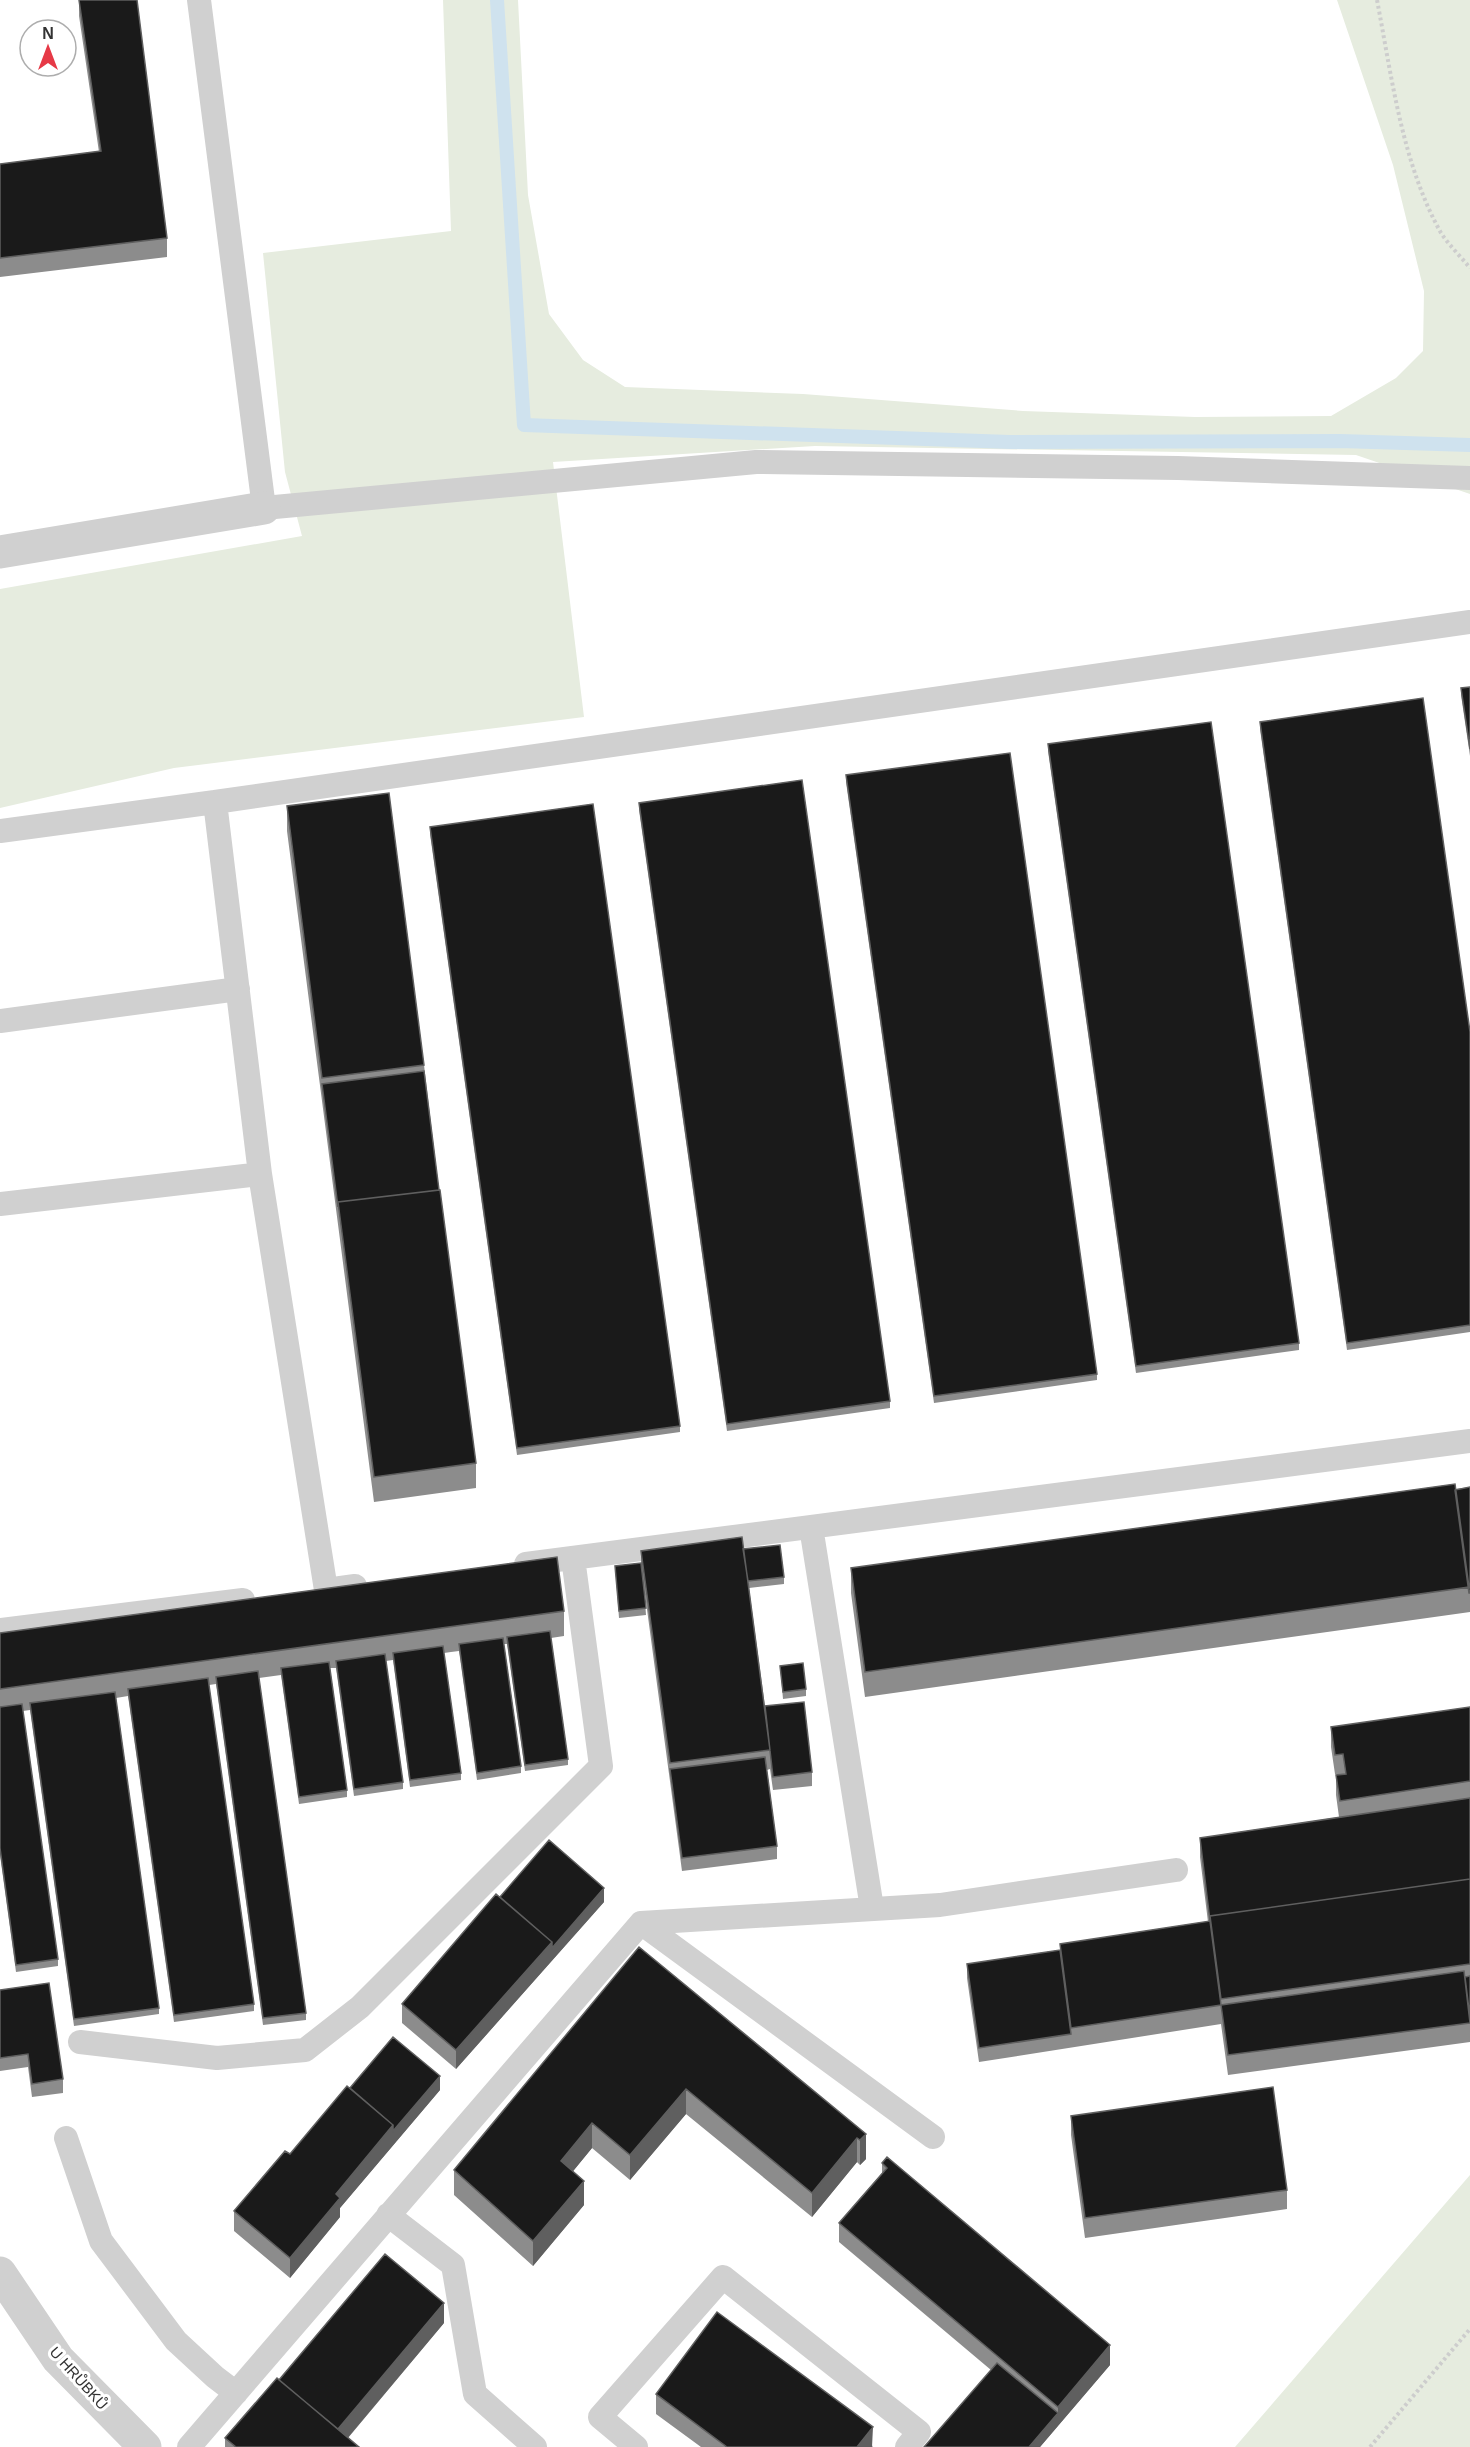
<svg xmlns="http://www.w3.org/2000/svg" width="1470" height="2447" viewBox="0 0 1470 2447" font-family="Arial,sans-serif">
  <rect width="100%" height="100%" fill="#fff"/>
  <path fill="#e6ecdf" d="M 443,0 L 518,0 L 528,195 L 549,314 L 583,360 L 625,387 L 803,394 L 1023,411 L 1195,417 L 1331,416 L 1396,378 L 1423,351 L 1424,291 L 1393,165 L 1337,0 L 1470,0 L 1470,494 L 1356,455 L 815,446 L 553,462 L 584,717 L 174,768 L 0,808 L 0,589 L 302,536 L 285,472 L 263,253 L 451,231 Z
    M 1470,2175 L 1470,2447 L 1235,2447 Z"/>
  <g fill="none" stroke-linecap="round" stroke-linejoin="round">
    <path stroke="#cfe2ee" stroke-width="14" d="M 497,0 L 524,425 L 1010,442 L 1340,441 L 1470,445"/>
    <path stroke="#cdcdcd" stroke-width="4" stroke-dasharray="3 3" stroke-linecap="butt" d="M 1377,0 C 1392,78 1402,163 1441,233 C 1449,245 1461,257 1470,268
      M 1370,2447 L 1470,2329"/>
    <path stroke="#d0d0d0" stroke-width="24" d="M 199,0 L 264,508 L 756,462 L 1178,468 L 1470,478
      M 215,802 L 1470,622
      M 0,831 L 215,802 L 260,1174 L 0,1204
      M 0,1021 L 238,989
      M 260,1174 L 326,1590 L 355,1586
      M 811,1527 L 872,1908
      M 526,1564 L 1470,1441
      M 0,1630 L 243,1600
      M 641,1923 L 940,1905 L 1176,1870
      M 80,2042 L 217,2058 L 305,2050 L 360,2007 L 601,1766 L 573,1558
      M 66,2138 L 101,2241 L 176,2341 L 215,2377 L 236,2393
      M 388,2215 L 453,2265 L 475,2394 L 535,2447
      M 189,2447 L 641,1923 L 933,2137
      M 636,2447 L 600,2417 L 723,2277 L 919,2432 L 907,2447"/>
    <path stroke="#d0d0d0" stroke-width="33" d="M 0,552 L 264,508
      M 0,2273 L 58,2359 L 145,2447"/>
  </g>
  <path fill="#8c8c8c" d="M 79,0 L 167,238 L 167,257 L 0,277 L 0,164 L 99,152 L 79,16 Z
    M 1470,687 L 1470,756 L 1461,695 L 1461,688 Z
    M 1260,722 L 1470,1032 L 1470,1332 L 1347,1350 L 1260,729 Z
    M 1048,744 L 1299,1343 L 1299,1350 L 1136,1373 L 1048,751 Z
    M 846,775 L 1097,1374 L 1097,1380 L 934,1403 L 846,782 Z
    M 639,803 L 890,1401 L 890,1408 L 727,1431 L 639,810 Z
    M 287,806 L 424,1065 L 439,1190 L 476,1463 L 476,1488 L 374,1502 L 287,831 Z
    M 430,827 L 680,1426 L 680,1432 L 517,1455 L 430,834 Z
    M 1470,1487 L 1470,1612 L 865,1697 L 851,1593 L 851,1568 Z
    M 641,1551 L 784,1577 L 784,1584 L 749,1588 L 765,1706 L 812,1772 L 812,1786 L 773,1790 L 770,1769 L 767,1770 L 777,1846 L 777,1859 L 682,1871 L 644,1587 L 646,1615 L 619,1618 L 615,1566 L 641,1563 Z
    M 564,1611 L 564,1636 L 551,1638 L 568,1759 L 568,1765 L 525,1771 L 507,1644 L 504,1644 L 521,1766 L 521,1773 L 477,1780 L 459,1651 L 451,1652 L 444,1653 L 461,1773 L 461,1780 L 410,1787 L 393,1660 L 386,1661 L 403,1782 L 403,1789 L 354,1796 L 336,1668 L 330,1668 L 347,1790 L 347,1797 L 299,1804 L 281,1675 L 259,1678 L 306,2013 L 306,2020 L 263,2025 L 216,1684 L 209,1685 L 254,2004 L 254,2011 L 174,2022 L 128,1696 L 116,1698 L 159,2008 L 159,2014 L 74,2026 L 30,1710 L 23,1711 L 58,1959 L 58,1966 L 16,1972 L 0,1855 L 0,1633 Z
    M 780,1666 L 806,1689 L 806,1696 L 783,1699 Z
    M 1470,1707 L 1470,2042 L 1228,2075 L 1221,2024 L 979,2062 L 967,1978 L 967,1964 L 1060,1950 L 1060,1944 L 1208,1922 L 1200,1857 L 1200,1838 L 1339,1817 L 1336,1795 L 1336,1775 L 1343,1774 L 1335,1774 L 1331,1747 L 1331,1727 Z
    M 500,1897 L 604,1902 L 456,2069 L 402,2023 L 402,2004 Z
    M 639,1947 L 866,2134 L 866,2159 L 860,2165 L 857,2162 L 812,2217 L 686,2114 L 630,2180 L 592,2148 L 573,2171 L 584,2205 L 533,2266 L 454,2195 L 454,2170 Z
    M 0,1990 L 63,2079 L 63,2093 L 32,2097 L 28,2067 L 0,2071 Z
    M 350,2088 L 440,2090 L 340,2208 L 340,2217 L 290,2278 L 234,2231 L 234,2211 L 290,2154 Z
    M 1071,2116 L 1287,2190 L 1287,2209 L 1085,2238 L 1071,2135 Z
    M 882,2163 L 1110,2365 L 1040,2447 L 924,2447 L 991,2370 L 839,2242 L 839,2223 L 882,2173 Z
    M 444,2323 L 348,2438 L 359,2447 L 225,2447 L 225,2438 L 279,2380 Z
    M 656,2394 L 873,2446 L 872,2447 L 701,2447 L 656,2414 Z"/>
  <path fill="#5f5f5f" d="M 604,1888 L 604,1902 L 456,2069 L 456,2050 L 552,1942 Z
    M 440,2076 L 440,2090 L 340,2208 L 340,2217 L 290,2278 L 290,2258 L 336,2194 L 393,2125 Z
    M 686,2089 L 686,2114 L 630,2180 L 630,2155 Z
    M 592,2123 L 592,2148 L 561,2186 L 561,2161 Z
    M 866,2134 L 866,2159 L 860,2165 L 860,2140 Z
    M 857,2138 L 857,2162 L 812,2217 L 812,2193 Z
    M 584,2181 L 584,2205 L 533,2266 L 533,2241 Z
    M 444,2303 L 444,2323 L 340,2447 L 335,2433 Z
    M 1110,2345 L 1110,2365 L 1040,2447 L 1029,2447 L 1058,2413 L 1058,2407 Z
    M 873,2427 L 872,2447 L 857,2447 Z"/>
  <path fill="#1a1a1a" stroke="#5f5f5f" stroke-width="1.5" d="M 79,0 L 137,0 L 167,238 L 0,258 L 0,164 L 101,151 Z
    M 1470,687 L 1470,749 L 1461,688 Z
    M 1423,698 L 1470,1032 L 1470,1325 L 1347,1343 L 1260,722 Z
    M 1211,722 L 1299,1343 L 1136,1366 L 1048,744 Z
    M 1010,753 L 1097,1374 L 934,1396 L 846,775 Z
    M 802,780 L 890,1401 L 727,1424 L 639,803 Z
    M 389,793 L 424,1065 L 322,1078 L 287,806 Z
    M 593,804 L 680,1426 L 517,1448 L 430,827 Z
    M 424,1071 L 439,1190 L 338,1202 L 338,1207 L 322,1084 Z
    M 440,1190 L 476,1463 L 374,1477 L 338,1202 Z
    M 1455,1484 L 1469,1587 L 865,1672 L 851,1568 Z
    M 1470,1487 L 1470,1593 L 1469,1593 L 1455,1490 Z
    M 742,1537 L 770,1750 L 670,1763 L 641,1551 Z
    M 780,1545 L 784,1577 L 748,1581 L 743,1549 Z
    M 557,1557 L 564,1611 L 0,1689 L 0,1633 Z
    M 641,1563 L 646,1608 L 619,1611 L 615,1566 Z
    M 550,1631 L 568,1759 L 525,1765 L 507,1637 Z
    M 503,1638 L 521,1766 L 477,1773 L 459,1644 Z
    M 443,1646 L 461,1773 L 410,1780 L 393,1653 Z
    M 385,1654 L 403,1782 L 354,1789 L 336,1661 Z
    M 329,1662 L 347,1790 L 299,1797 L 281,1668 Z
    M 803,1663 L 806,1689 L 783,1692 L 780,1666 Z
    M 258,1671 L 306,2013 L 263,2018 L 216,1677 Z
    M 208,1678 L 254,2004 L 174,2015 L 128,1689 Z
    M 115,1692 L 159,2008 L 74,2019 L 30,1703 Z
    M 804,1702 L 812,1772 L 773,1777 L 765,1706 Z
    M 22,1704 L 58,1959 L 16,1965 L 0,1848 L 0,1707 Z
    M 1470,1707 L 1470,1781 L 1340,1801 L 1336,1775 L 1346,1774 L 1343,1754 L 1335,1755 L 1331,1727 Z
    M 765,1757 L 777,1846 L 682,1858 L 670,1769 Z
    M 1470,1798 L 1470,1879 L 1210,1916 L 1210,1921 L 1200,1838 Z
    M 549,1840 L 604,1888 L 552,1948 L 552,1942 L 500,1897 Z
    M 1470,1879 L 1470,1964 L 1221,1999 L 1210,1916 Z
    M 496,1894 L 552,1942 L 456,2050 L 402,2004 Z
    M 1210,1921 L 1221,2005 L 1071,2028 L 1060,1944 Z
    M 639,1947 L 866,2134 L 860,2140 L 857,2138 L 812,2193 L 686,2089 L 630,2155 L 592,2123 L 561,2161 L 584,2181 L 533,2241 L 454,2170 Z
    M 1060,1950 L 1071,2034 L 979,2048 L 967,1964 Z
    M 1464,1971 L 1470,2023 L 1228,2055 L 1221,2005 Z
    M 1470,1976 L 1470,2018 L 1465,1977 Z
    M 49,1983 L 63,2079 L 32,2084 L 28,2054 L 0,2058 L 0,1990 Z
    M 393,2037 L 440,2076 L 393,2131 L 393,2125 L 350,2088 Z
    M 347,2086 L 393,2125 L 336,2194 L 340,2198 L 290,2258 L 234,2211 L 285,2151 L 290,2154 Z
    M 1273,2087 L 1287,2190 L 1085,2218 L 1071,2116 Z
    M 887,2157 L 1110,2345 L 1058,2407 L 839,2223 L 887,2168 L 882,2163 Z
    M 385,2254 L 444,2303 L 338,2429 L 279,2380 Z
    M 717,2312 L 873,2427 L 857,2447 L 727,2447 L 656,2394 Z
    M 997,2363 L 1058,2413 L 1029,2447 L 924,2447 Z
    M 277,2378 L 359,2447 L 236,2447 L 225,2438 Z"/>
  <g text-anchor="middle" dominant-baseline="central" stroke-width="6" stroke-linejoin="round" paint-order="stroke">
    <g font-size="15" fill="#333" stroke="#fff">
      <text transform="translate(79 2378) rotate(48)">U HRŮBKŮ</text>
    </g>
  </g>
  <g transform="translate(48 48)"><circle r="28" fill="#ffffff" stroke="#adadad" stroke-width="1.5"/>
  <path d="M0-4.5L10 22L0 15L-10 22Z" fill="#e63946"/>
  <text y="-9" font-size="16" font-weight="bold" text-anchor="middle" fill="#333333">N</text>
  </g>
</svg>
